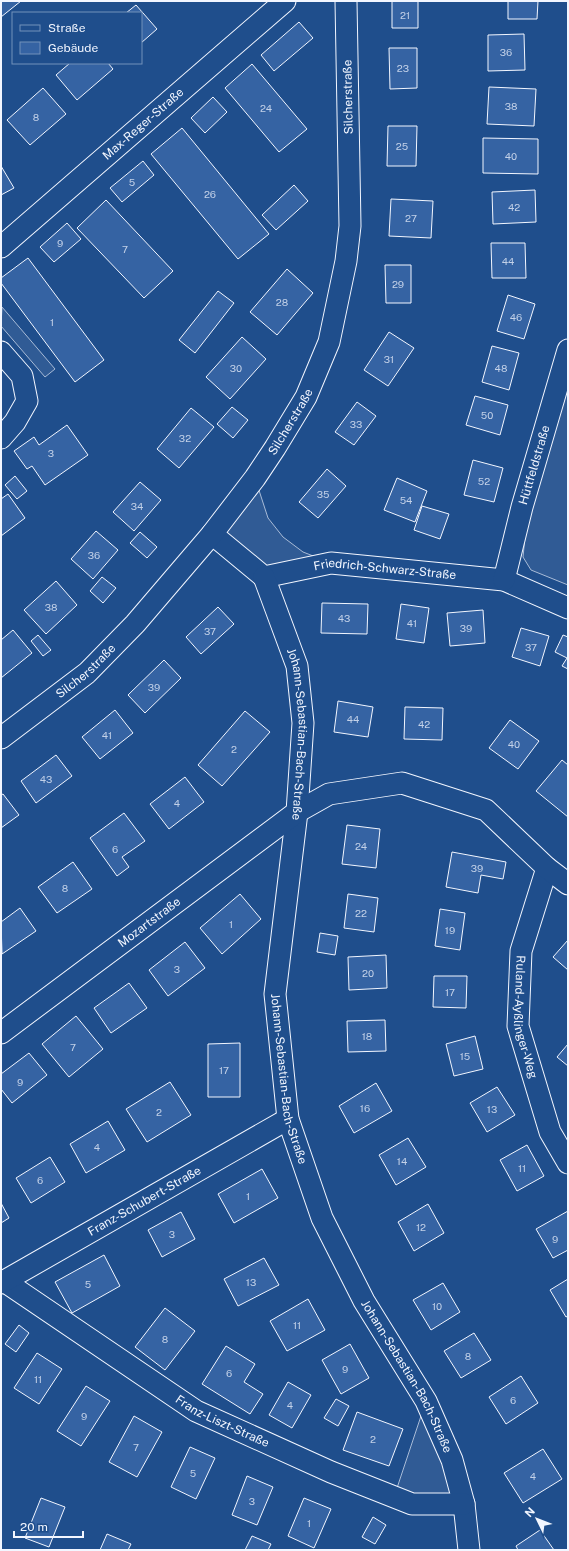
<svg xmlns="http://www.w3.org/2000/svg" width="569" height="1551" viewBox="0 0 569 1551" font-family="'Public Sans',sans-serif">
  <rect width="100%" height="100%" fill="#1f4e8c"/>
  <path fill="#305b95" stroke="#a8bbd7" d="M 2,307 L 55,369 L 45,377 L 1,326 Z
    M 568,365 L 568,585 L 531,570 L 523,557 L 526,527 Z
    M 255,478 L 268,518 L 283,537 L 303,552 L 331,563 L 265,572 L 219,535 Z
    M 426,1401 L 464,1504 L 394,1497 Z"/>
  <path fill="#3563a3" stroke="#f2f6ff" d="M 1,1 L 21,1 L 1,17 Z
    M 392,1 L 418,1 L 418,28 L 392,28 Z
    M 508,1 L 538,1 L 537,19 L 508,19 Z
    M 136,5 L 157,29 L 141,43 L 141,13 L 126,13 Z
    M 299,22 L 313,38 L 274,71 L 261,55 Z
    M 524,34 L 525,70 L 488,71 L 488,35 Z
    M 389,48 L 417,48 L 417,88 L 390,89 Z
    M 70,63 L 108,63 L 113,69 L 77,100 L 56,75 Z
    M 252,64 L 307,129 L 279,152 L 225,88 Z
    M 489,87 L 536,89 L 534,126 L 487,124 Z
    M 43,88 L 66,114 L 30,145 L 7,120 Z
    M 213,97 L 227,112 L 205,133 L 191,118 Z
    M 388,126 L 417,126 L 416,166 L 387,166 Z
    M 182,128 L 269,234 L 238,259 L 151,154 Z
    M 483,138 L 538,139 L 538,174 L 483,173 Z
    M 143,161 L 154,175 L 122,202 L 110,188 Z
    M 1,166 L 14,188 L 1,195 Z
    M 294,185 L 308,201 L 276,230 L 262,215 Z
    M 535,190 L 536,222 L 493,224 L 492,192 Z
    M 391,199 L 433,201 L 431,238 L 389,236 Z
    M 106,200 L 173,271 L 144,298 L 77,228 Z
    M 67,223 L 81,239 L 54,262 L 40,247 Z
    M 491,243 L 525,243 L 526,278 L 492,278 Z
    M 28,258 L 104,360 L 75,382 L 1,283 L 1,278 Z
    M 385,265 L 411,265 L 411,303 L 386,303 Z
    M 287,269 L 313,293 L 277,335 L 250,312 Z
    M 218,291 L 234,303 L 195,353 L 179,340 Z
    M 508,295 L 535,304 L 524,339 L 497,331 Z
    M 389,332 L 414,348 L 388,386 L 364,370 Z
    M 242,337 L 266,359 L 230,399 L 206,377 Z
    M 492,346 L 519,353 L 509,390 L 482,382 Z
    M 475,396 L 508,405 L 500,435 L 466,425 Z
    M 357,402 L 376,416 L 354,445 L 335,432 Z
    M 232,407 L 248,420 L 233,438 L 217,424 Z
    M 191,408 L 214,427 L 179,468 L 157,449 Z
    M 67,425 L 88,455 L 45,485 L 32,466 L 27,469 L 14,451 L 34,437 L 39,445 Z
    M 473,460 L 503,468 L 494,502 L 464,495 Z
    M 327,469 L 346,486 L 318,518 L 299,502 Z
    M 15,476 L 27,491 L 17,499 L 5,485 Z
    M 397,478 L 427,491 L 415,522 L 384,510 Z
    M 140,482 L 161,500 L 134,531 L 113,512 Z
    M 8,494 L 25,518 L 1,536 L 1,499 Z
    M 422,506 L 449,514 L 440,539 L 414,530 Z
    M 96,531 L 118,550 L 93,579 L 71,559 Z
    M 140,532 L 157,547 L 147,558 L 130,543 Z
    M 102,577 L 116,588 L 103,603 L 90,591 Z
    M 56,581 L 77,605 L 46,634 L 24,610 Z
    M 322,603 L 368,604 L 367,634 L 321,633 Z
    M 401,604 L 429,608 L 424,643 L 396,639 Z
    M 218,607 L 234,624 L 201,654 L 186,637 Z
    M 483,610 L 485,643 L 450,646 L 447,613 Z
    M 521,628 L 549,636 L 540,666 L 512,657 Z
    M 13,630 L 32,653 L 1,678 L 1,640 Z
    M 38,635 L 51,650 L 43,656 L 31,641 Z
    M 563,635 L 568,637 L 568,669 L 562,666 L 567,658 L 555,652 Z
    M 164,660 L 181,678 L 145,713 L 128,695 Z
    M 338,701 L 373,707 L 368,737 L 334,732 Z
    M 405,707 L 443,708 L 442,740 L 404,739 Z
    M 115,710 L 133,733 L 100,759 L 82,737 Z
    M 245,711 L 270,732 L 222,786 L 198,765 Z
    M 510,720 L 539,741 L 518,769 L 489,748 Z
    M 56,755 L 72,776 L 36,803 L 21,781 Z
    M 562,760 L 568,765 L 568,817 L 536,791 Z
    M 185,777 L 204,802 L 169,829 L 150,804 Z
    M 3,794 L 19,815 L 1,828 L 1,795 Z
    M 124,813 L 145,841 L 122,857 L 129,867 L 117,876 L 90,838 Z
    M 347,825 L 380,829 L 376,868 L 342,864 Z
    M 452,852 L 506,862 L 503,879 L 481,875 L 478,893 L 446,887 Z
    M 73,862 L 92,889 L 57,913 L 38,887 Z
    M 240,894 L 261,919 L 222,954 L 200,928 Z
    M 348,894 L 378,898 L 374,932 L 344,928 Z
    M 20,908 L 36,931 L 2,954 L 1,922 Z
    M 440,909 L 465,913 L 460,950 L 435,946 Z
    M 320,933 L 338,936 L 335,955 L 317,952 Z
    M 568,940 L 568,970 L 553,957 Z
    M 185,942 L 205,968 L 168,996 L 149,970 Z
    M 386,955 L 387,988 L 349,990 L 348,957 Z
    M 434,976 L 467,976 L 466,1008 L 433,1007 Z
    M 129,983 L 147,1008 L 111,1033 L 94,1008 Z
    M 76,1016 L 103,1049 L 69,1077 L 42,1044 Z
    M 385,1020 L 386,1051 L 348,1052 L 347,1021 Z
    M 475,1036 L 483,1069 L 454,1076 L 446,1044 Z
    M 240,1043 L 240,1097 L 208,1097 L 208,1044 Z
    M 568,1044 L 568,1066 L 557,1057 Z
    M 29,1053 L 47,1075 L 12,1103 L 1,1089 L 1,1074 Z
    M 170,1082 L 191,1115 L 147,1142 L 126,1109 Z
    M 376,1083 L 392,1111 L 354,1133 L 339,1106 Z
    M 497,1087 L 515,1115 L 487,1132 L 470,1103 Z
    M 108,1121 L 125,1150 L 86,1173 L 70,1144 Z
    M 408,1138 L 426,1167 L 396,1185 L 379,1155 Z
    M 527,1145 L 544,1176 L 517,1191 L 500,1160 Z
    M 50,1157 L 65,1182 L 31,1203 L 16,1178 Z
    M 262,1169 L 278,1198 L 234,1223 L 218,1194 Z
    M 1,1203 L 9,1218 L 1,1223 Z
    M 428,1204 L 444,1233 L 414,1251 L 398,1222 Z
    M 568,1211 L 568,1250 L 553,1258 L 536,1229 Z
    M 181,1212 L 195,1239 L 162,1257 L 148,1230 Z
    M 104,1255 L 120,1286 L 72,1313 L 55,1282 Z
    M 264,1258 L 279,1285 L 238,1306 L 224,1279 Z
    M 568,1279 L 568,1316 L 566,1317 L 550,1290 Z
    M 443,1283 L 460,1312 L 431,1330 L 413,1300 Z
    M 308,1299 L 325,1330 L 287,1351 L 270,1321 Z
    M 165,1308 L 195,1331 L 165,1370 L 135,1347 Z
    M 19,1325 L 29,1333 L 16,1352 L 5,1344 Z
    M 474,1333 L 491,1360 L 461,1378 L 444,1351 Z
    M 350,1344 L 369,1378 L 341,1394 L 322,1360 Z
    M 226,1346 L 255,1364 L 244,1382 L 263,1394 L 250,1414 L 202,1384 Z
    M 37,1353 L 62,1369 L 39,1404 L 14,1388 Z
    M 521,1376 L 538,1403 L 506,1424 L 489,1397 Z
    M 288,1382 L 311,1395 L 292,1428 L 269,1415 Z
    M 86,1386 L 110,1401 L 81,1446 L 57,1431 Z
    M 336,1399 L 349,1406 L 338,1426 L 324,1418 Z
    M 357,1412 L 403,1429 L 389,1466 L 343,1450 Z
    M 134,1416 L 162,1432 L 137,1477 L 109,1462 Z
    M 190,1447 L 215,1458 L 196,1499 L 171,1487 Z
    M 543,1449 L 562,1479 L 523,1503 L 504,1473 Z
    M 247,1476 L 273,1487 L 257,1525 L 232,1515 Z
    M 41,1498 L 65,1507 L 49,1547 L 25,1538 Z
    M 304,1498 L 331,1509 L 314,1548 L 288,1536 Z
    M 373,1517 L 386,1525 L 375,1544 L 362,1537 Z
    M 540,1530 L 554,1550 L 518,1550 L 516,1546 Z
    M 107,1534 L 131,1544 L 128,1550 L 100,1550 Z
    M 252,1536 L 271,1544 L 268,1550 L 245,1550 Z"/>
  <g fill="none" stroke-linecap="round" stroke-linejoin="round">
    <defs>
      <g id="street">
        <path id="s1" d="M 1,247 L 285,1"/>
        <path d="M 1,352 L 22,376 L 27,401 L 15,422 L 1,438"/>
        <path id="s2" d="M 212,534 L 264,577 L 331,563 L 504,580 L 568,608"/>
        <path id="s3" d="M 264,577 L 297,666 L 303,723 L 297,812 L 275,994 L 288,1119 L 322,1218 L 364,1301 L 426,1401 L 452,1460 L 464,1504 L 469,1550"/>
        <path id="s4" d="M 504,580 L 522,507 L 568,350"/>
        <path id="s5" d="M 1,738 L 87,673 L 135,624 L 212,534 L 255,478 L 275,448 L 306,397 L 329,342 L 346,261 L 350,226 L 346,1"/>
        <path id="s6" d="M 547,868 L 521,951 L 518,1026 L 550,1132 L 568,1163"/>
        <path id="s7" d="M 1,1033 L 297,812 L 329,794 L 402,783 L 486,810 L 547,868 L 568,884"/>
        <path id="s8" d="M 4,1281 L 196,1411 L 331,1472 L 412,1504 L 464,1504"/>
        <path id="s9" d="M 1,1283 L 288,1119"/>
      </g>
    </defs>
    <use href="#street" stroke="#f2f6ff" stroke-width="23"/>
    <use href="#street" stroke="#1f4e8c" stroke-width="21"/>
  </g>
  <g text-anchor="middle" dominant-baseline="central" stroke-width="3" stroke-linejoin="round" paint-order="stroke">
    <g font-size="10" fill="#c3d1e8">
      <text x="405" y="15">21</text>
      <text x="506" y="52">36</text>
      <text x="403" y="68">23</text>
      <text x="511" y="106">38</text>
      <text x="266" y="108">24</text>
      <text x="36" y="117">8</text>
      <text x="402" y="146">25</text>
      <text x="511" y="156">40</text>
      <text x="132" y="182">5</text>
      <text x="210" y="194">26</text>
      <text x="514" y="207">42</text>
      <text x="411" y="218">27</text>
      <text x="60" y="243">9</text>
      <text x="125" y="249">7</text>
      <text x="508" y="261">44</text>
      <text x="398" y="284">29</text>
      <text x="282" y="302">28</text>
      <text x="516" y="317">46</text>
      <text x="52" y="322">1</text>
      <text x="389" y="359">31</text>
      <text x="236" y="368">30</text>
      <text x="501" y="368">48</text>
      <text x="487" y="415">50</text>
      <text x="356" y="424">33</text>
      <text x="185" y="438">32</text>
      <text x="51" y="453">3</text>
      <text x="484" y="481">52</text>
      <text x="323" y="494">35</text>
      <text x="406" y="500">54</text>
      <text x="137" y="506">34</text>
      <text x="94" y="555">36</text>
      <text x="51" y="607">38</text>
      <text x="344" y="618">43</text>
      <text x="412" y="623">41</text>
      <text x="466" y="628">39</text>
      <text x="210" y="631">37</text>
      <text x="531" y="647">37</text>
      <text x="154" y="687">39</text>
      <text x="353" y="719">44</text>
      <text x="424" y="724">42</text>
      <text x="107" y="735">41</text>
      <text x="514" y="744">40</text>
      <text x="234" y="749">2</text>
      <text x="46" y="779">43</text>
      <text x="177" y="803">4</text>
      <text x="361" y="846">24</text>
      <text x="115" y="849">6</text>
      <text x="477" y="868">39</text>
      <text x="65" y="888">8</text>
      <text x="361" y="913">22</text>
      <text x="231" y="924">1</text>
      <text x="450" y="930">19</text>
      <text x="177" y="969">3</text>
      <text x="368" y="973">20</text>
      <text x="450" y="992">17</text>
      <text x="367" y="1036">18</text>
      <text x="73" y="1047">7</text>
      <text x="465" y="1056">15</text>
      <text x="224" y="1070">17</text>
      <text x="20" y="1082">9</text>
      <text x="365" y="1108">16</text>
      <text x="492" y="1109">13</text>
      <text x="159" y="1112">2</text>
      <text x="97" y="1147">4</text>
      <text x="402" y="1161">14</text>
      <text x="522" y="1168">11</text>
      <text x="40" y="1180">6</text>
      <text x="248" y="1196">1</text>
      <text x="421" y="1227">12</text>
      <text x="172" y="1234">3</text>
      <text x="555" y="1239">9</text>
      <text x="251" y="1282">13</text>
      <text x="88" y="1284">5</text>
      <text x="437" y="1306">10</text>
      <text x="297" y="1325">11</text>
      <text x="165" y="1339">8</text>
      <text x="468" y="1356">8</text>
      <text x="345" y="1369">9</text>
      <text x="229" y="1373">6</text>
      <text x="38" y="1379">11</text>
      <text x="513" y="1400">6</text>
      <text x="290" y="1405">4</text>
      <text x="84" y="1416">9</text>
      <text x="373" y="1439">2</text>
      <text x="136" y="1447">7</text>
      <text x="193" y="1473">5</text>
      <text x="533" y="1476">4</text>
      <text x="252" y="1501">3</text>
      <text x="309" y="1523">1</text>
    </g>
    <g font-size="12" fill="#f2f6ff" stroke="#1f4e8c">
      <text transform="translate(348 97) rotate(-91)">Silcherstraße</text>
      <text stroke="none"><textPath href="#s1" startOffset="188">Max-Reger-Straße</textPath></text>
      <text stroke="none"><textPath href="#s5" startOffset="432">Silcherstraße</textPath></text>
      <text stroke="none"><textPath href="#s4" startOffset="119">Hüttfeldstraße</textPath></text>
      <text stroke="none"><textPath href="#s2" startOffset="190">Friedrich-Schwarz-Straße</textPath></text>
      <text stroke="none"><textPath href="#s5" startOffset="108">Silcherstraße</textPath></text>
      <text stroke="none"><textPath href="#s3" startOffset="163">Johann-Sebastian-Bach-Straße</textPath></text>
      <text stroke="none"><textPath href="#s7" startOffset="185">Mozartstraße</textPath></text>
      <text stroke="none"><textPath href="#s6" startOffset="154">Ruland-Ayßlinger-Weg</textPath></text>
      <text stroke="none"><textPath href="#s3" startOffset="511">Johann-Sebastian-Bach-Straße</textPath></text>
      <text stroke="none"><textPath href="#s9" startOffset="165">Franz-Schubert-Straße</textPath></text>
      <text stroke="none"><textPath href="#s3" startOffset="835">Johann-Sebastian-Bach-Straße</textPath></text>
      <text stroke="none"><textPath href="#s8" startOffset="260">Franz-Liszt-Straße</textPath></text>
    </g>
  </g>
  <rect width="569" height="1551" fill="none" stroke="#f2f6ff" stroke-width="4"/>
  <rect x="12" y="12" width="130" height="52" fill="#1f4e8c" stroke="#7391ba"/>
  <rect x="20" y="25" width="20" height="6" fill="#1f4e8c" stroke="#7391ba"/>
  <text x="48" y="32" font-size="12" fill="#f2f6ff">Straße</text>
  <rect x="20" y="42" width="20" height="12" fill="#3563a3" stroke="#7391ba"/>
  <text x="48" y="52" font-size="12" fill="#f2f6ff">Gebäude</text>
  <g transform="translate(537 1519) rotate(313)" stroke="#1f4e8c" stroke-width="3" paint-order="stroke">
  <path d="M0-3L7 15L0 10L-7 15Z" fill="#f2f6ff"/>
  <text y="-6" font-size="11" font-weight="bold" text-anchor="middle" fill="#f2f6ff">N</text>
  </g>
  <path d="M14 1531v6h69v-6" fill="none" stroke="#f2f6ff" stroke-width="2"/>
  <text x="20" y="1531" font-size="12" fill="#f2f6ff" stroke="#1f4e8c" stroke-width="3" paint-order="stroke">20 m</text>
</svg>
